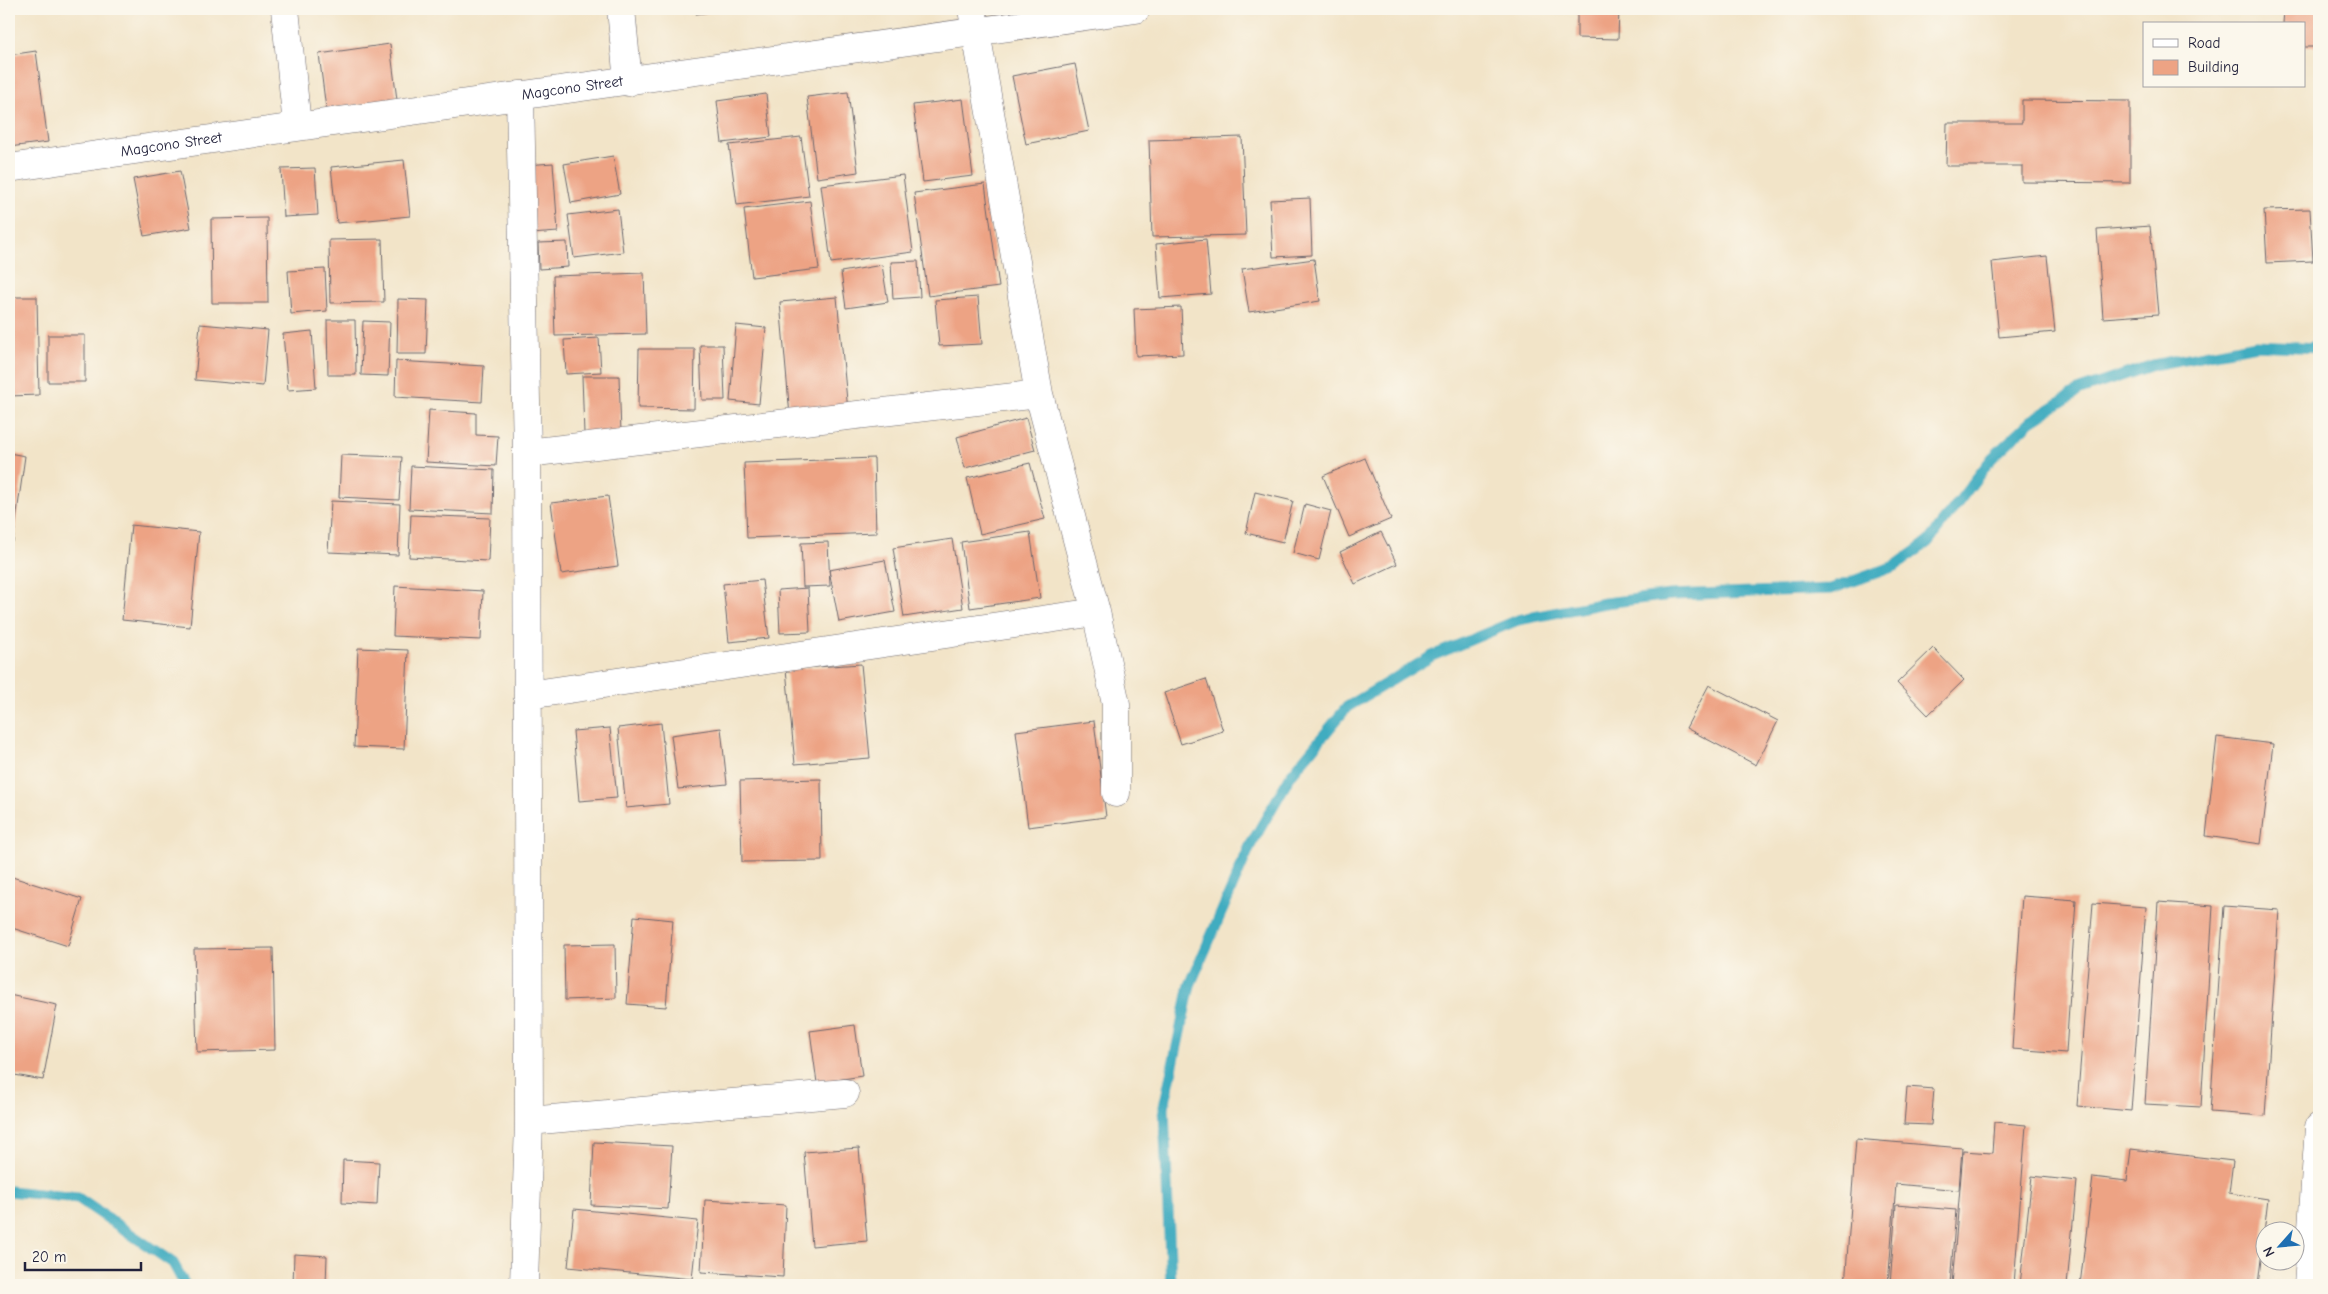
<svg xmlns="http://www.w3.org/2000/svg" width="2328" height="1294" viewBox="0 0 2328 1294" font-family="'Comic Neue',sans-serif">
  <rect width="100%" height="100%" fill="#fbf7ec"/>
  <filter id="ink" filterUnits="userSpaceOnUse"><feTurbulence type="fractalNoise" baseFrequency=".02" numOctaves="2"/><feDisplacementMap in="SourceGraphic" scale="10" xChannelSelector="R" yChannelSelector="G"/><feConvolveMatrix kernelMatrix="1 2 1 2 8 2 1 2 1" color-interpolation-filters="sRGB"/></filter>
  <filter id="wash" filterUnits="userSpaceOnUse"><feTurbulence type="fractalNoise" baseFrequency=".0096" numOctaves="4" result="noise"/><feDisplacementMap in="SourceGraphic" scale="20" xChannelSelector="R" yChannelSelector="G"/><feGaussianBlur stdDeviation="1.12" result="paint"/><feColorMatrix in="noise" values="0 0 0 0 0 0 0 0 0 0 0 0 0 0 0 0 0 1.4 0 .05"/><feComposite in="paint" operator="in"/></filter>
  <g filter="url(#wash)">
    <rect width="100%" height="100%" fill="#f2e4c8"/>
    <g fill="none" stroke-linecap="round" stroke-linejoin="round">
      <path stroke="#41acc0" stroke-width="11" d="M 9,1191 L 78,1198 L 173,1263 L 185,1285
        M 1171,1285 L 1164,1107 L 1190,985 L 1250,846 L 1291,775 L 1347,707 L 1432,656 L 1518,620 L 1605,603 L 1671,595 L 1831,589 L 1895,566 L 1928,542 L 1992,458 L 2031,421 L 2080,390 L 2153,365 L 2256,345 L 2319,348"/>
    </g>
    <g id="blocks">
      <path fill="#eda384" d="M 350,9 L 371,9 L 371,10 L 350,12 Z
        M 696,9 L 727,9 L 727,10 L 696,14 Z
        M 1577,9 L 1619,9 L 1618,39 L 1577,38 Z
        M 2284,9 L 2319,9 L 2319,47 L 2304,47 L 2304,24 L 2283,24 Z
        M 390,44 L 397,100 L 326,109 L 319,54 Z
        M 36,51 L 48,142 L 9,147 L 9,55 Z
        M 1075,64 L 1089,131 L 1026,144 L 1012,76 Z
        M 848,92 L 858,172 L 817,178 L 807,97 Z
        M 766,94 L 771,137 L 722,143 L 717,101 Z
        M 963,99 L 973,176 L 923,182 L 913,105 Z
        M 2022,100 L 2130,101 L 2130,183 L 2022,182 L 2022,166 L 1946,166 L 1947,123 L 2022,123 Z
        M 801,137 L 809,196 L 737,205 L 729,145 Z
        M 1242,137 L 1246,235 L 1152,237 L 1149,140 Z
        M 613,156 L 620,194 L 571,203 L 564,164 Z
        M 404,160 L 410,216 L 337,223 L 331,167 Z
        M 553,163 L 558,232 L 531,234 L 526,165 Z
        M 315,168 L 318,215 L 284,217 L 281,169 Z
        M 180,171 L 191,228 L 144,236 L 133,179 Z
        M 903,175 L 913,252 L 831,263 L 821,185 Z
        M 985,184 L 999,287 L 928,296 L 914,193 Z
        M 1310,198 L 1312,255 L 1273,257 L 1270,200 Z
        M 810,201 L 819,269 L 752,277 L 744,209 Z
        M 618,209 L 623,252 L 574,258 L 568,215 Z
        M 2310,209 L 2313,261 L 2267,263 L 2264,210 Z
        M 267,218 L 268,303 L 212,303 L 211,219 Z
        M 2150,226 L 2158,314 L 2103,318 L 2097,230 Z
        M 382,239 L 384,302 L 330,303 L 329,240 Z
        M 1206,239 L 1211,294 L 1160,298 L 1156,244 Z
        M 567,242 L 568,267 L 539,269 L 538,243 Z
        M 2047,256 L 2055,332 L 1999,337 L 1992,262 Z
        M 1314,259 L 1320,301 L 1249,312 L 1242,269 Z
        M 918,261 L 920,297 L 893,299 L 891,262 Z
        M 882,265 L 888,302 L 846,308 L 841,272 Z
        M 325,269 L 327,311 L 291,314 L 288,271 Z
        M 644,273 L 646,334 L 555,336 L 553,276 Z
        M 9,297 L 37,297 L 39,395 L 9,396 Z
        M 837,297 L 848,411 L 790,416 L 780,302 Z
        M 978,297 L 982,344 L 939,346 L 935,300 Z
        M 398,299 L 428,300 L 426,354 L 397,354 Z
        M 1181,307 L 1183,354 L 1136,356 L 1134,309 Z
        M 327,320 L 355,320 L 356,375 L 328,375 Z
        M 363,321 L 390,322 L 388,376 L 361,375 Z
        M 200,324 L 268,330 L 263,386 L 195,380 Z
        M 736,325 L 766,328 L 759,404 L 730,401 Z
        M 312,331 L 316,388 L 288,390 L 283,334 Z
        M 48,335 L 85,335 L 85,382 L 48,382 Z
        M 599,338 L 601,372 L 566,374 L 564,340 Z
        M 700,345 L 723,345 L 725,400 L 702,400 Z
        M 639,349 L 695,349 L 694,409 L 638,408 Z
        M 396,361 L 484,366 L 482,402 L 395,397 Z
        M 582,376 L 619,376 L 621,433 L 584,434 Z
        M 429,410 L 476,413 L 476,435 L 498,436 L 496,466 L 426,462 Z
        M 1026,418 L 1035,450 L 965,468 L 957,437 Z
        M 9,453 L 25,456 L 13,542 L 9,541 Z
        M 341,455 L 402,457 L 399,500 L 339,497 Z
        M 874,458 L 876,533 L 747,538 L 744,463 Z
        M 1365,458 L 1391,519 L 1349,537 L 1323,476 Z
        M 1030,463 L 1045,519 L 980,534 L 967,478 Z
        M 411,466 L 494,470 L 493,513 L 409,509 Z
        M 1255,492 L 1293,501 L 1283,542 L 1246,533 Z
        M 608,496 L 618,566 L 561,574 L 551,503 Z
        M 331,501 L 400,504 L 398,555 L 328,552 Z
        M 1305,504 L 1331,511 L 1319,560 L 1293,553 Z
        M 411,515 L 490,518 L 488,561 L 409,557 Z
        M 131,525 L 199,532 L 190,627 L 122,620 Z
        M 1030,532 L 1040,598 L 970,608 L 961,542 Z
        M 1381,532 L 1397,564 L 1355,584 L 1340,552 Z
        M 952,539 L 963,608 L 904,617 L 893,548 Z
        M 828,542 L 830,586 L 803,587 L 801,543 Z
        M 885,560 L 895,612 L 839,622 L 829,570 Z
        M 762,580 L 769,638 L 729,642 L 723,584 Z
        M 395,586 L 483,591 L 481,640 L 393,636 Z
        M 808,588 L 810,632 L 780,633 L 778,590 Z
        M 358,648 L 408,650 L 404,749 L 354,747 Z
        M 1933,648 L 1964,680 L 1928,715 L 1897,683 Z
        M 861,664 L 870,758 L 795,764 L 786,669 Z
        M 1206,679 L 1223,731 L 1181,744 L 1164,693 Z
        M 1709,685 L 1778,721 L 1756,765 L 1686,728 Z
        M 1094,721 L 1106,817 L 1028,827 L 1016,731 Z
        M 661,723 L 669,804 L 626,808 L 618,728 Z
        M 610,728 L 617,798 L 579,801 L 573,731 Z
        M 721,728 L 727,784 L 678,789 L 671,735 Z
        M 2217,737 L 2273,744 L 2261,844 L 2206,836 Z
        M 821,779 L 822,861 L 742,862 L 740,781 Z
        M 9,876 L 82,899 L 68,946 L 9,927 Z
        M 2022,896 L 2076,900 L 2066,1053 L 2012,1049 Z
        M 2158,902 L 2213,906 L 2201,1107 L 2145,1104 Z
        M 2093,903 L 2146,907 L 2131,1111 L 2077,1106 Z
        M 2224,906 L 2279,910 L 2265,1116 L 2210,1112 Z
        M 634,916 L 673,920 L 666,1007 L 627,1004 Z
        M 615,944 L 616,998 L 565,1000 L 564,945 Z
        M 273,948 L 275,1050 L 197,1052 L 194,949 Z
        M 9,995 L 57,1005 L 43,1080 L 9,1074 Z
        M 855,1025 L 862,1076 L 817,1083 L 810,1031 Z
        M 1907,1087 L 1934,1089 L 1931,1125 L 1904,1124 Z
        M 1994,1122 L 2026,1125 L 2014,1285 L 1952,1285 L 1963,1151 L 1992,1153 Z
        M 1856,1139 L 1962,1148 L 1959,1190 L 1896,1184 L 1888,1285 L 1845,1285 Z
        M 594,1142 L 672,1146 L 668,1209 L 591,1205 Z
        M 859,1148 L 867,1241 L 812,1246 L 804,1152 Z
        M 2131,1149 L 2233,1161 L 2229,1193 L 2268,1199 L 2258,1285 L 2080,1285 L 2093,1177 L 2127,1181 Z
        M 343,1160 L 379,1162 L 377,1205 L 342,1203 Z
        M 2032,1176 L 2077,1181 L 2067,1285 L 2020,1285 Z
        M 705,1200 L 786,1205 L 783,1277 L 701,1272 Z
        M 1896,1205 L 1956,1210 L 1950,1285 L 1890,1285 Z
        M 574,1209 L 698,1221 L 692,1279 L 568,1267 Z
        M 294,1254 L 327,1256 L 326,1285 L 293,1285 Z"/>
    </g>
  </g>
  <g filter="url(#ink)">
    <use href="#blocks" fill-opacity="0" stroke="#6b666c" stroke-width="1"/>
    <g fill="none" stroke-linecap="round" stroke-linejoin="round">
      <defs>
        <path id="street" d="M 285,9 L 297,125
          M 621,9 L 628,82
          M 972,9 L 1039,394 L 1096,612 L 1116,704 L 1116,793
          M 520,95 L 527,453 L 529,1121 L 524,1285
          M 527,453 L 1039,394
          M 528,695 L 1096,612
          M 529,1121 L 845,1093"/>
        <g id="secondary">
          <path id="s1" d="M 9,168 C 384,112 760,63 1136,9"/>
          <path d="M 2308,1285 L 2319,1127"/>
        </g>
      </defs>
      <use href="#street" stroke="#6b666c" stroke-width="29"/>
      <use href="#secondary" stroke="#6b666c" stroke-width="29"/>
      <use href="#street" stroke="#fff" stroke-width="28"/>
      <use href="#secondary" stroke="#fff" stroke-width="28"/>
    </g>
  </g>
  <g text-anchor="middle" dominant-baseline="central" stroke-width="5" stroke-linejoin="round" paint-order="stroke">
    <g font-size="15" fill="#22223b" stroke="#fbf7ec">
      <text stroke="none"><textPath href="#s1" startOffset="569">Magcono Street</textPath></text>
      <text stroke="none"><textPath href="#s1" startOffset="164">Magcono Street</textPath></text>
    </g>
  </g>
  <rect width="2328" height="1294" fill="none" stroke="#fbf7ec" stroke-width="30"/>
  <rect x="2143" y="22" width="162" height="65" fill="#fbf7ec" stroke="#a4a2a5"/>
  <rect x="2153" y="39" width="25" height="8" fill="#ffffff" stroke="#a4a2a5"/>
  <text x="2188" y="48" font-size="15" fill="#22223b">Road</text>
  <rect x="2153" y="60" width="25" height="15" fill="#eda384" stroke="#a4a2a5"/>
  <text x="2188" y="72" font-size="15" fill="#22223b">Building</text>
  <g transform="translate(2280 1246) rotate(243)"><circle r="24" fill="#fbf7ec" stroke="#a4a2a5"/>
  <path d="M0-4L9 19L0 12L-9 19Z" fill="#1f6fb2"/>
  <text y="-8" font-size="14" font-weight="bold" text-anchor="middle" fill="#22223b">N</text>
  </g>
  <path d="M25 1262v8h116v-8" fill="none" stroke="#22223b" stroke-width="2.5"/>
  <text x="32" y="1262" font-size="15" fill="#22223b" stroke="#fbf7ec" stroke-width="4" paint-order="stroke">20 m</text>
</svg>
